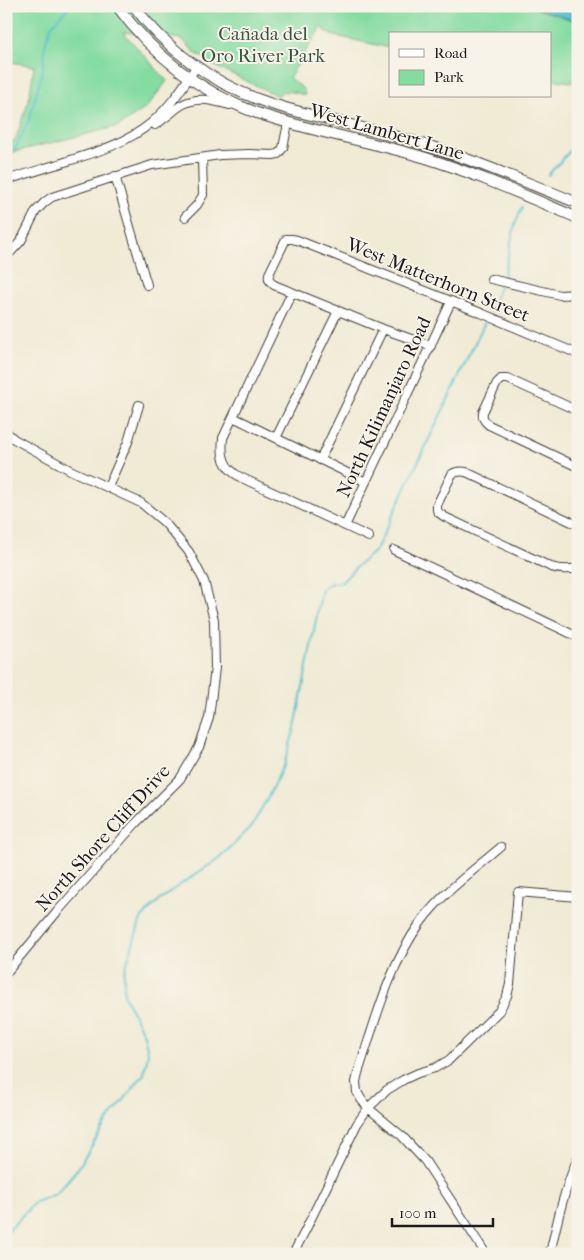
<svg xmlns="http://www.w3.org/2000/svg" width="584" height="1260" viewBox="0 0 584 1260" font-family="'IM FELL French Canon',serif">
  <rect width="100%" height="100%" fill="#f7f3e8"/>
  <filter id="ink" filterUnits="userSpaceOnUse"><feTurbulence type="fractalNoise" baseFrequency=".02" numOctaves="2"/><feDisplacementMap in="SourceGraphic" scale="10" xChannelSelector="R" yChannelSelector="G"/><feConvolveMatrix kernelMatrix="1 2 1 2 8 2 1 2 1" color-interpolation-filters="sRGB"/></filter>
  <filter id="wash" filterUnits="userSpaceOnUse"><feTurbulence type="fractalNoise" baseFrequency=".0096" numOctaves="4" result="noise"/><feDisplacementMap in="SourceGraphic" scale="20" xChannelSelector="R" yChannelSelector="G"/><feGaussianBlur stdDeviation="1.12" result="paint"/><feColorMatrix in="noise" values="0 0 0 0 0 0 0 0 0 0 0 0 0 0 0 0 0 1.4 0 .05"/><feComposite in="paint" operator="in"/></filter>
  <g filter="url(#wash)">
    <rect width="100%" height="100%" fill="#f0ebd5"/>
    <path fill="#84dca1" stroke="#507c5e" d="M 6,6 L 578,6 L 578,83 L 550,79 L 550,34 L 390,34 L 390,48 L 331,35 L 321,27 L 289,78 C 295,83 304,86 305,95 C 300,94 297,92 292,92 C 288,91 286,92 282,91 L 278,96 L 219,68 L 194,52 L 182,39 L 123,32 L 167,81 L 146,108 L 119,126 L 6,154 L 6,149 L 16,138 L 29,99 L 34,66 L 6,61 Z"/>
    <path fill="#52becc" stroke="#376d74" d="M 529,6 L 578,6 L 578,22 L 576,21 Z"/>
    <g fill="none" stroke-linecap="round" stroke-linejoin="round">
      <path stroke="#52becc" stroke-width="2" d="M 13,153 L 29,120 L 43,69 L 45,45 L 51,26 L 70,6
        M 548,175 L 568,153 L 578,136
        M 503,278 L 515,224 L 522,207
        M 490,311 L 500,286
        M 6,1233 L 35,1202 L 56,1194 L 79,1167 L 105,1124 L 144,1074 L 148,1053 L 144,1035 L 124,995 L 124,972 L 141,919 L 154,905 L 171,891 L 221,857 L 252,826 L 269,795 L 284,764 L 295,728 L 322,589 L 331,583 L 342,582 L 356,567 L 376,550 L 485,322"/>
    </g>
  </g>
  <g filter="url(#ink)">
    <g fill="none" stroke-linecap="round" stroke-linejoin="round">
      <defs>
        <path id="minor" d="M 155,125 C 163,120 170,114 177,108 C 194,95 211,100 230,105
          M 115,176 L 147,285
          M 6,180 C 27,174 48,167 68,161 C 97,152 127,143 151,123 C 170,107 183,87 196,67
          M 185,217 L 197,205 L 203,195 L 202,158
          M 6,257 L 21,241 L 36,211 L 45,202 L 52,197 L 152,165 L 220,155 L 249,154 L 273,155 L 278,154 L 283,148 L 288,123
          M 491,279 L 560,295 L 578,294
          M 292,292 L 223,438 C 221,456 223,467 240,477 L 369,537
          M 431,346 L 383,329 L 274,285 C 270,282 268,280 269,274 L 286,239 L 292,239 L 297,240 L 481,313 L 578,354
          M 578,411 L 508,379 L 501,379 L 497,383 L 483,412 C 482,418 484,421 489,425 L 578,467
          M 233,417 L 366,482
          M 6,432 L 14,439 L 70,470 L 141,503 L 165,523 L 189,552 L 204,581 L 214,620 L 215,668 L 209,718 L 199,747 L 180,779 L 135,824 L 57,912 L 6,973
          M 276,438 L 338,311
          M 320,460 L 383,329
          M 108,487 L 128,442 L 139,405
          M 578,525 L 466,472 C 461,471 457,471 452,474 L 437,505 L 437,510 L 439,513 L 445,517 L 551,567 C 560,570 568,570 578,568
          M 345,526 L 451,302
          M 394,550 L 578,637
          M 293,1254 L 305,1231 L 357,1124 L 368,1108 L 387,1090 L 403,1080 L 418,1073 L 435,1068 L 449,1060 L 499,1011 L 507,996 L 510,984 L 518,892 L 578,897
          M 486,1254 L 425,1161 L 402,1136 L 368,1108 L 361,1099 L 357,1092 L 356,1082 L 358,1073 C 375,1022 389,966 421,922 C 442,893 473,871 501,847
          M 547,1254 L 551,1249 C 558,1218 565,1187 578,1158"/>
        <path id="major" d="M 117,6 C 152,54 201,93 257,113 C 312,132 370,141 426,158 C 477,174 528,197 578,218
          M 134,6 C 165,48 211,82 260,100 C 279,107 299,112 319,117 C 355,126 393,135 429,146 C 480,162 529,184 578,203"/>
      </defs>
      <use href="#minor" stroke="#3c3b38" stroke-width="10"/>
      <use href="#major" stroke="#3c3b38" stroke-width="12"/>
      <use href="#minor" stroke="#fff" stroke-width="8"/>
      <use href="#major" stroke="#fff" stroke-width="10"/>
    </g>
  </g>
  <g text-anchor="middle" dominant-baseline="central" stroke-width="4" stroke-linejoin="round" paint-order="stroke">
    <g font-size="19" fill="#3b5644" stroke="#f7f3e8">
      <text x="263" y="34">Cañada del<tspan x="263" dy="22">Oro River Park</tspan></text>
    </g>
    <g font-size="19" fill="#1c1c1c" stroke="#f7f3e8">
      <text transform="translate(387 132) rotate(16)">West Lambert Lane</text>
      <text transform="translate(438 280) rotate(22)">West Matterhorn Street</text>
      <text transform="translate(384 407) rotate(-65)">North Kilimanjaro Road</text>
      <text transform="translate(103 838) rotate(-48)">North Shore Cliff Drive</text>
    </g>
  </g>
  <rect width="584" height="1260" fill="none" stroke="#f7f3e8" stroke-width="25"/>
  <rect x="389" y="32" width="162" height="65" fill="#f7f3e8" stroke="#9f9d96"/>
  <rect x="399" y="49" width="25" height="8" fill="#ffffff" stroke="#9f9d96"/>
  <text x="434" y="58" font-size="15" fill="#1c1c1c">Road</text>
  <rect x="399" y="70" width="25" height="15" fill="#84dca1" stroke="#9f9d96"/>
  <text x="434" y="82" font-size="15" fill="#1c1c1c">Park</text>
  <path d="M392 1218v8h101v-8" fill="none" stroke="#1c1c1c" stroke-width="2.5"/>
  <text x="399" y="1218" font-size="15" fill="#1c1c1c" stroke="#f7f3e8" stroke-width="4" paint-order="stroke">100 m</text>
</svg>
